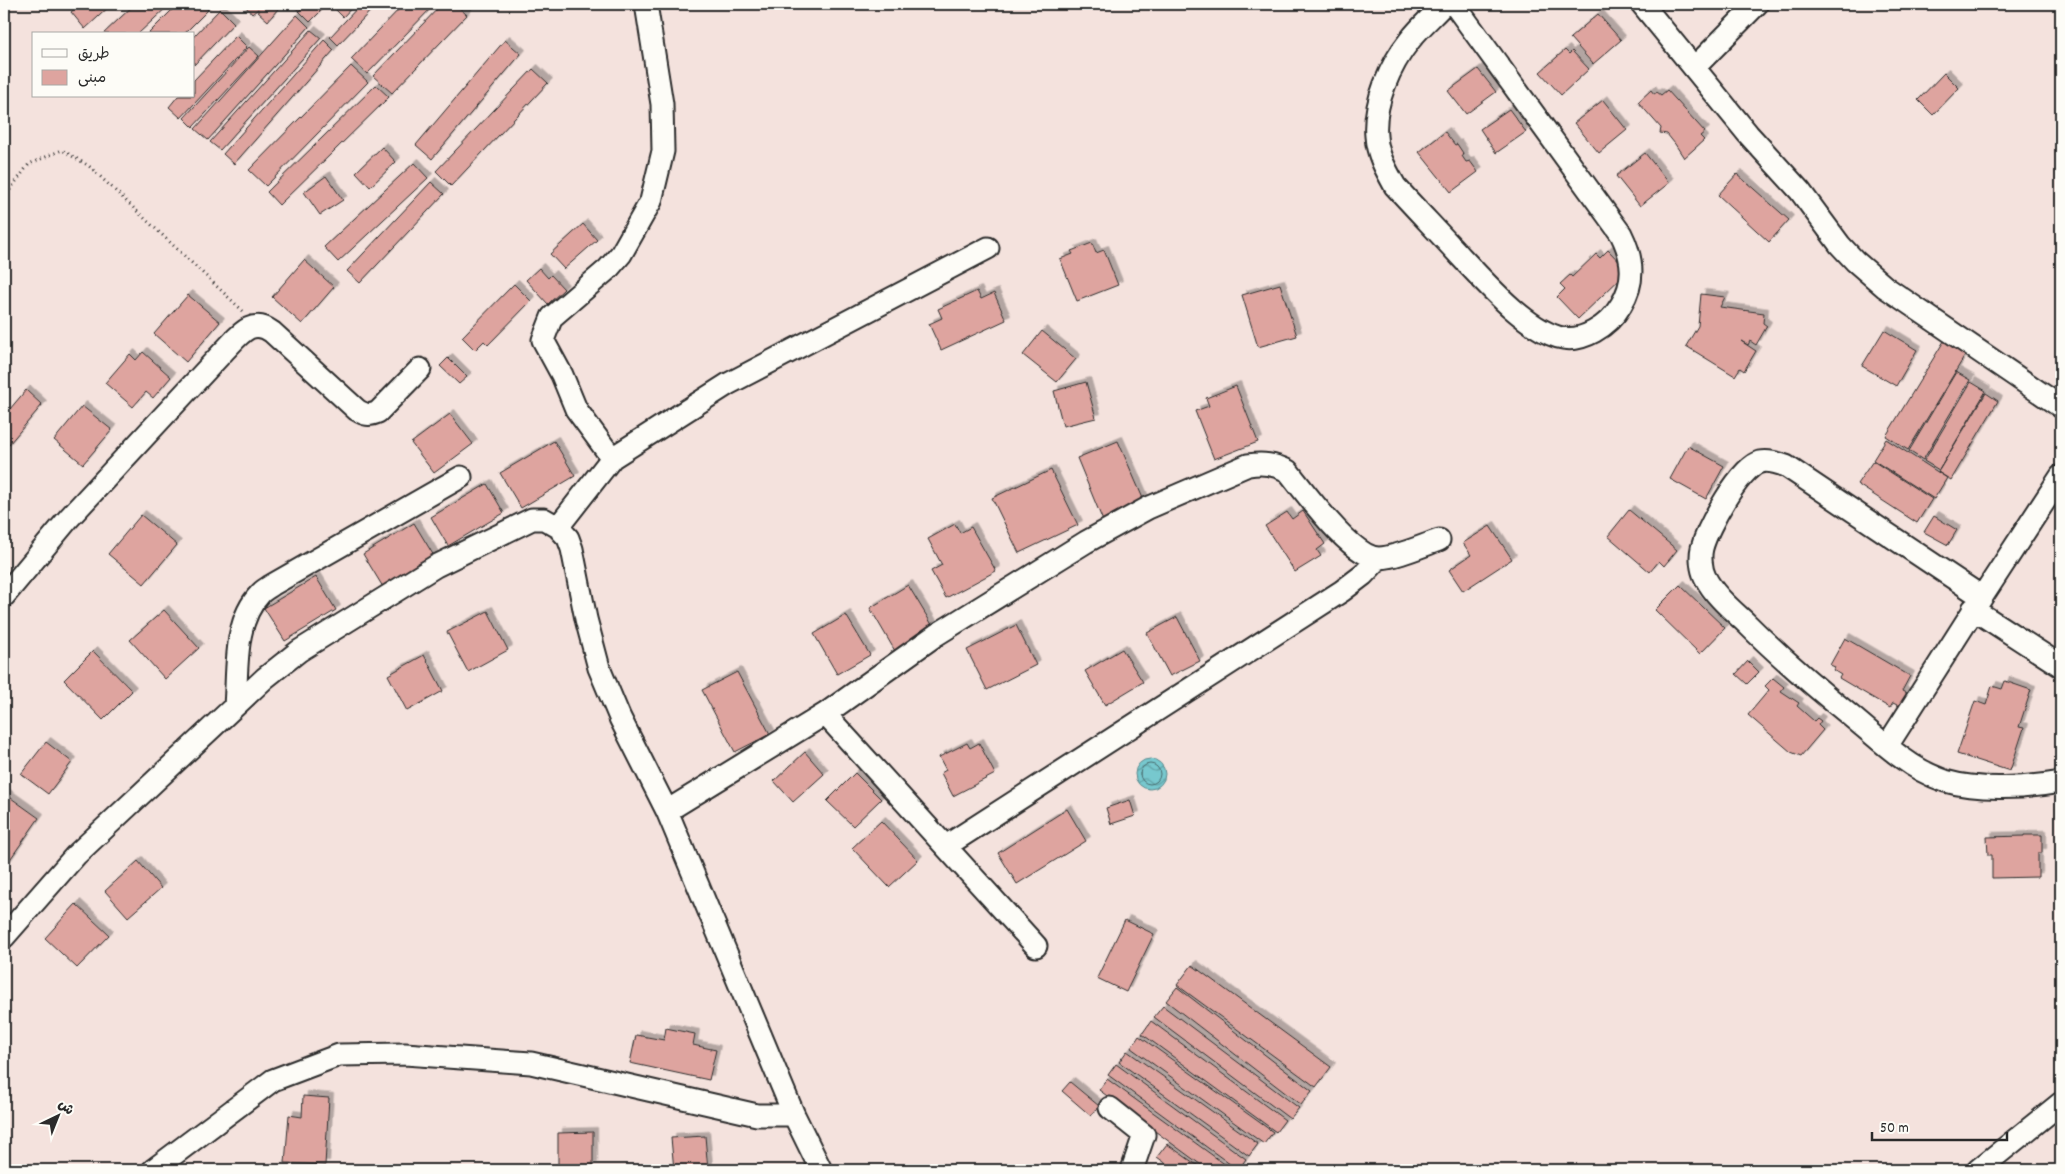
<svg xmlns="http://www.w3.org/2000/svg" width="2065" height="1174" viewBox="0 0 2065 1174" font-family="Dekko,'Playpen Sans Arabic',sans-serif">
  <defs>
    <pattern id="water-waves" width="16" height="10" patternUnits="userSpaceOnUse" patternTransform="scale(1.25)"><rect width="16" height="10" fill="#77c8ce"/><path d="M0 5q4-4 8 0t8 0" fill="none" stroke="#62a3a7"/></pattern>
    <filter id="shadow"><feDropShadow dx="4.5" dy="-4.5" stdDeviation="0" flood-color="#0004"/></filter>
  </defs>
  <rect width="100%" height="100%" fill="#f4e2dd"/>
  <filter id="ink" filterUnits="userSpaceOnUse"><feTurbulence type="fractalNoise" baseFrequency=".02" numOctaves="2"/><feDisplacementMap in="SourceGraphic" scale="10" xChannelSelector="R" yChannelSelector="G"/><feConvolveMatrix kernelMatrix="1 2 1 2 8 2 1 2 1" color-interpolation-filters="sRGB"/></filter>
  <g filter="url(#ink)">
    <path fill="url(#water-waves)" stroke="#59898d" d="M1135 774a15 15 0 1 1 30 0a15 15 0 1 1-30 0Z"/>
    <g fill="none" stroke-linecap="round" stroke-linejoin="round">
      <path stroke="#496a6c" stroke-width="1" d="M1140 774a10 10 0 1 1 20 0a10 10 0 1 1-20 0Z"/>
    </g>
    <path fill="#dea49f" stroke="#2b2b2b" filter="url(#shadow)" d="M 80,4 L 112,4 L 85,29 L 71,12 Z
      M 135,4 L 170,4 L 138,34 L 103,34 Z
      M 178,4 L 202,4 L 208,10 L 184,34 L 148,34 Z
      M 249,4 L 282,4 L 268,21 L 258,12 L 258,9 L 252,14 L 246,7 Z
      M 291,4 L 306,4 L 299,11 Z
      M 307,4 L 328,4 L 310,22 L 299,11 Z
      M 330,4 L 355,4 L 343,17 Z
      M 361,4 L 377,4 L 338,45 L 330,37 Z
      M 404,4 L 435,4 L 367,74 L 351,59 Z
      M 442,4 L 455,4 L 467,15 L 392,93 L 373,76 Z
      M 466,4 L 478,4 L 471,9 Z
      M 220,9 L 234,23 L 194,65 L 194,36 Z
      M 1598,14 L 1621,40 L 1593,64 L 1570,38 Z
      M 297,15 L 309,27 L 208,140 L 195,129 Z
      M 311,30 L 321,38 L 220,150 L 210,142 Z
      M 236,36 L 247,47 L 181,118 L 169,107 L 178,96 L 194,96 L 194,80 Z
      M 324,40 L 334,50 L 234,164 L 223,154 Z
      M 505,40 L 521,54 L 432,159 L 416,145 Z
      M 249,47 L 259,56 L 193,127 L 184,118 Z
      M 1565,50 L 1569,54 L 1572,51 L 1589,69 L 1561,95 L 1540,72 Z
      M 351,66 L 368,82 L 266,186 L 249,170 Z
      M 533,69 L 548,83 L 451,186 L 436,171 Z
      M 1478,69 L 1496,92 L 1466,114 L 1448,91 Z
      M 1944,73 L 1959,88 L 1933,115 L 1918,100 Z
      M 376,85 L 389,97 L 279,205 L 267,192 Z
      M 1651,90 L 1654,94 L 1657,92 L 1661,95 L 1667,90 L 1705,132 L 1700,136 L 1704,140 L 1684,158 L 1675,144 L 1667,134 L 1660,133 L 1661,128 L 1638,102 Z
      M 1603,100 L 1627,130 L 1599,153 L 1574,123 Z
      M 1509,109 L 1526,132 L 1496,153 L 1480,129 Z
      M 1445,132 L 1455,145 L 1457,144 L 1463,153 L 1462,156 L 1466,162 L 1470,161 L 1478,172 L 1451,192 L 1419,152 Z
      M 382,147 L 396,162 L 370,187 L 356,172 Z
      M 1645,153 L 1669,183 L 1640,206 L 1616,176 Z
      M 414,163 L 428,178 L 338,262 L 324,247 Z
      M 1737,174 L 1789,220 L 1769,242 L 1718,195 Z
      M 326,176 L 343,200 L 320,215 L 304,192 Z
      M 431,182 L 444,194 L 360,283 L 347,271 Z
      M 583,224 L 597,240 L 564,269 L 550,254 Z
      M 1092,243 L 1096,253 L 1104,250 L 1118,285 L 1077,301 L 1060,259 L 1073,254 L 1071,251 Z
      M 1608,250 L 1628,271 L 1578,319 L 1557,297 L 1565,289 L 1560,284 L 1570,275 L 1572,277 L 1596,254 L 1600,258 Z
      M 304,260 L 334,287 L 302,324 L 272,297 Z
      M 539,268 L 548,278 L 551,275 L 564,289 L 548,304 L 526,280 Z
      M 514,284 L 531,301 L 488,345 L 484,341 L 475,350 L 462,337 Z
      M 1280,284 L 1297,336 L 1258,347 L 1242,295 Z
      M 977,291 L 981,299 L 994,293 L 1006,320 L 941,350 L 929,324 L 942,318 L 938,309 Z
      M 1701,294 L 1725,297 L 1720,307 L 1764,313 L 1763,323 L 1767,326 L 1756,345 L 1750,341 L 1748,345 L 1741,341 L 1756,351 L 1744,371 L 1740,368 L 1735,376 L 1686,346 L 1698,326 Z
      M 188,295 L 220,322 L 186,362 L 154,334 Z
      M 1884,330 L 1917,350 L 1896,386 L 1862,366 Z
      M 1042,331 L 1076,359 L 1057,382 L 1023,355 Z
      M 1944,341 L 1966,354 L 1908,450 L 1886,436 Z
      M 143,352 L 171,377 L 153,398 L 146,392 L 133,407 L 105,383 L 130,354 L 136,360 Z
      M 448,358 L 467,377 L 459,384 L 440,366 Z
      M 1956,372 L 1970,380 L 1923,460 L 1909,451 Z
      M 1086,382 L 1096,418 L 1063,426 L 1054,391 Z
      M 1971,382 L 1986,391 L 1939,470 L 1924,461 Z
      M 1236,386 L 1258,442 L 1214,459 L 1195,411 L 1209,406 L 1206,398 Z
      M 26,390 L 42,405 L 4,450 L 4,416 Z
      M 1986,393 L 1998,401 L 1951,480 L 1938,472 Z
      M 82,406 L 112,430 L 83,464 L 54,440 Z
      M 450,414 L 473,444 L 434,473 L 411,443 Z
      M 1886,439 L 1947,478 L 1934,499 L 1873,460 Z
      M 554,441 L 575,476 L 521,508 L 500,473 Z
      M 1118,441 L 1145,503 L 1103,521 L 1077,458 Z
      M 1688,446 L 1724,466 L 1706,499 L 1670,479 Z
      M 1873,461 L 1932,499 L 1917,523 L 1857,484 Z
      M 1051,470 L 1078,525 L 1019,553 L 992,498 Z
      M 487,484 L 504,513 L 448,546 L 431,517 Z
      M 1629,510 L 1677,550 L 1664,566 L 1659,561 L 1650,572 L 1608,536 Z
      M 1303,511 L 1325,544 L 1317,550 L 1321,556 L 1295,572 L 1265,526 L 1287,512 L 1292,519 Z
      M 141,515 L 177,545 L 144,584 L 108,554 Z
      M 1934,516 L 1957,530 L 1948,545 L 1924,532 Z
      M 414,523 L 434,556 L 383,587 L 363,554 Z
      M 955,524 L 960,533 L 971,527 L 996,571 L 946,598 L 931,571 L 942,565 L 928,539 Z
      M 1490,526 L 1512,559 L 1463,591 L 1449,570 L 1471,555 L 1463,543 Z
      M 316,577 L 336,610 L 285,641 L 264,608 Z
      M 908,585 L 934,628 L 895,651 L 870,608 Z
      M 1680,585 L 1725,628 L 1700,654 L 1655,610 Z
      M 164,610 L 199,648 L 165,679 L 130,640 Z
      M 488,611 L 508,650 L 468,672 L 447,632 Z
      M 846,615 L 870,655 L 837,674 L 814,634 Z
      M 1177,617 L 1200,661 L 1170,676 L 1147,633 Z
      M 1016,625 L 1036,665 L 987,690 L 967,650 Z
      M 1845,638 L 1910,676 L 1902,691 L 1908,694 L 1901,707 L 1893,703 L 1890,708 L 1839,678 L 1841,675 L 1833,670 L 1835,667 L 1830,665 Z
      M 1122,649 L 1143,682 L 1105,705 L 1085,671 Z
      M 93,651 L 132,691 L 103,720 L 64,680 Z
      M 424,655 L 443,691 L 407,711 L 388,675 Z
      M 1748,661 L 1759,672 L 1747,684 L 1736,674 Z
      M 737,672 L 770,734 L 735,752 L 702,690 Z
      M 1773,678 L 1784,687 L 1781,691 L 1799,703 L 1797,706 L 1814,721 L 1817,718 L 1821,721 L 1818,725 L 1823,730 L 1801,756 L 1791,752 L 1748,715 L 1769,690 L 1765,686 Z
      M 2005,681 L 2031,690 L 2019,727 L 2024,728 L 2010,771 L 1957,754 L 1975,701 L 1986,705 L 1992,686 L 2002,689 Z
      M 46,742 L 72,762 L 48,794 L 21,774 Z
      M 967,743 L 970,748 L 979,743 L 995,774 L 953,796 L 941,773 L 946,770 L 939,757 Z
      M 805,752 L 824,774 L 793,802 L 774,781 Z
      M 855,773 L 881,799 L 853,826 L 827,801 Z
      M 4,793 L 39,818 L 4,868 Z
      M 1130,800 L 1135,816 L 1111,824 L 1106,808 Z
      M 1067,809 L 1086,841 L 1017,884 L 998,853 Z
      M 881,821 L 918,860 L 889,887 L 852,848 Z
      M 2024,835 L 2042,835 L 2042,853 L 2038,853 L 2038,877 L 1992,878 L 1992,855 L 1988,855 L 1987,837 L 2024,836 Z
      M 138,861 L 161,888 L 128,917 L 105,891 Z
      M 76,904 L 109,935 L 77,968 L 45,938 Z
      M 1125,920 L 1154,934 L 1126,992 L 1097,978 Z
      M 1192,965 L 1331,1067 L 1316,1087 L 1177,985 Z
      M 1177,987 L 1312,1091 L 1301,1105 L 1166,1001 Z
      M 1163,1006 L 1299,1108 L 1290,1119 L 1154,1017 Z
      M 1151,1021 L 1285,1120 L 1276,1132 L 1142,1034 Z
      M 666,1028 L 695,1034 L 693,1045 L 716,1050 L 709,1080 L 630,1063 L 636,1035 L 664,1040 Z
      M 1139,1036 L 1273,1132 L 1264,1144 L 1131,1048 Z
      M 1127,1051 L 1258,1144 L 1249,1156 L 1119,1062 Z
      M 1116,1064 L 1246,1159 L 1238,1170 L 1108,1075 Z
      M 1107,1079 L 1230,1168 L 1228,1170 L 1208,1170 L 1099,1090 Z
      M 1070,1082 L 1099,1106 L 1091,1116 L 1062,1091 Z
      M 303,1096 L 329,1098 L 325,1165 L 285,1163 L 289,1115 L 302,1117 Z
      M 593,1132 L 593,1167 L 558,1168 L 558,1133 Z
      M 705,1136 L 708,1170 L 674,1170 L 671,1138 Z
      M 1167,1144 L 1204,1170 L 1175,1170 L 1157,1157 Z"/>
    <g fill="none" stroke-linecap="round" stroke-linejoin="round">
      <defs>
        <path id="minor" d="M 1444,4 C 1433,16 1420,27 1410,40 C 1390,65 1373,104 1376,136 C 1377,154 1386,170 1395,186 C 1417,210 1440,234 1462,258 C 1486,283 1524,327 1558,337 C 1582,344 1609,326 1621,305 C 1636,281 1633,258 1621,234 L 1454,4
          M 1642,4 L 1748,134 L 1800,191 L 1840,245 L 1855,261 L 1885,287 L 2061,407
          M 1694,68 L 1757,4
          M 612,458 L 576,409 L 562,375 L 543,340 L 552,317 L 608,269 L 621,254 L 651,201 L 663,151 L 662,104 L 646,4
          M 2061,476 L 1982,597 L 1786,466 C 1778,463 1768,460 1760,462 C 1740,467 1707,528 1702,548 C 1700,556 1701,569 1705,577 C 1714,595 1731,609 1745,622 C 1779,656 1815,687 1852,717 C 1869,731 1885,746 1902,758 C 1914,767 1931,776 1945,781 C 1979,791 2027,788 2061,782
          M 4,596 L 69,518 L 224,351 C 238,337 251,316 272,332 L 357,410 C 365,415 369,416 378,412 L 420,369
          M 1973,609 L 2061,666
          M 235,706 C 238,670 233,622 260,594 C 263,590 268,588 272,585 L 461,477
          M 825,714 L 1036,946
          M 1887,746 L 1982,597
          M 667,811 L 825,714 L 936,635 L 1086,542 L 1148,508 L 1248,465 C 1263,463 1274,464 1288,471 C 1305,492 1352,558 1379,558 C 1398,557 1421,546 1439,540
          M 946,846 L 1342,591 L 1363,575 L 1379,558
          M 4,937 L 76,855 L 265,678 L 299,651 L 436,566 L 532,519 L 544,519 L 558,527
          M 1110,1108 L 1144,1135 L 1132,1170
          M 153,1170 L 273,1080 L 339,1055 L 405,1054 L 531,1063 L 757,1115 L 794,1115
          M 821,1170 L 794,1115 L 667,811 L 620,718 L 599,668 L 586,619 L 572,549 L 568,538 L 558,527 L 612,458 L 728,384 L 988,248
          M 1978,1170 L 2061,1103"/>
      </defs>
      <use href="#minor" stroke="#2b2b2b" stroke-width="25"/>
      <path stroke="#2b2b2b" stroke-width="3" stroke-dasharray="1 4" stroke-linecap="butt" d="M 4,198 L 29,164 L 62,150 L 89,166 L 243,311"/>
      <use href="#minor" stroke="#fdfcf7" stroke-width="21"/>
    </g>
  </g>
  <rect width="2065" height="1174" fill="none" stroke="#fdfcf7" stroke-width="20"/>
  <rect x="10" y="10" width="2045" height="1154" fill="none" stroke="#2b2b2b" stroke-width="2" filter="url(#ink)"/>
  <rect x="32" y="32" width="162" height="65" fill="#fdfcf7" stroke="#a9a8a5"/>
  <rect x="42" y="49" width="25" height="8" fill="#fdfcf7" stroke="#a9a8a5"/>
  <text x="78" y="58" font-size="15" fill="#2b2b2b">طريق</text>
  <rect x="42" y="70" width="25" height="15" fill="#dea49f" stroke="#a9a8a5"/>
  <text x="78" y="82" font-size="15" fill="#2b2b2b">مبنى</text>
  <g transform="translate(58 1116) rotate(43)" stroke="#fdfcf7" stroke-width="4" paint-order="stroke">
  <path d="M0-4L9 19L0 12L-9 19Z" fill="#2b2b2b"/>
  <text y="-8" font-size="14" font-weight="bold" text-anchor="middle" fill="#2b2b2b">ش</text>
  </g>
  <path d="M1872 1132v8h135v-8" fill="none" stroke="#2b2b2b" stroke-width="2.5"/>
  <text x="1880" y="1132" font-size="15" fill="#2b2b2b" stroke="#fdfcf7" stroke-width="4" paint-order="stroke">50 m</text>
</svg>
